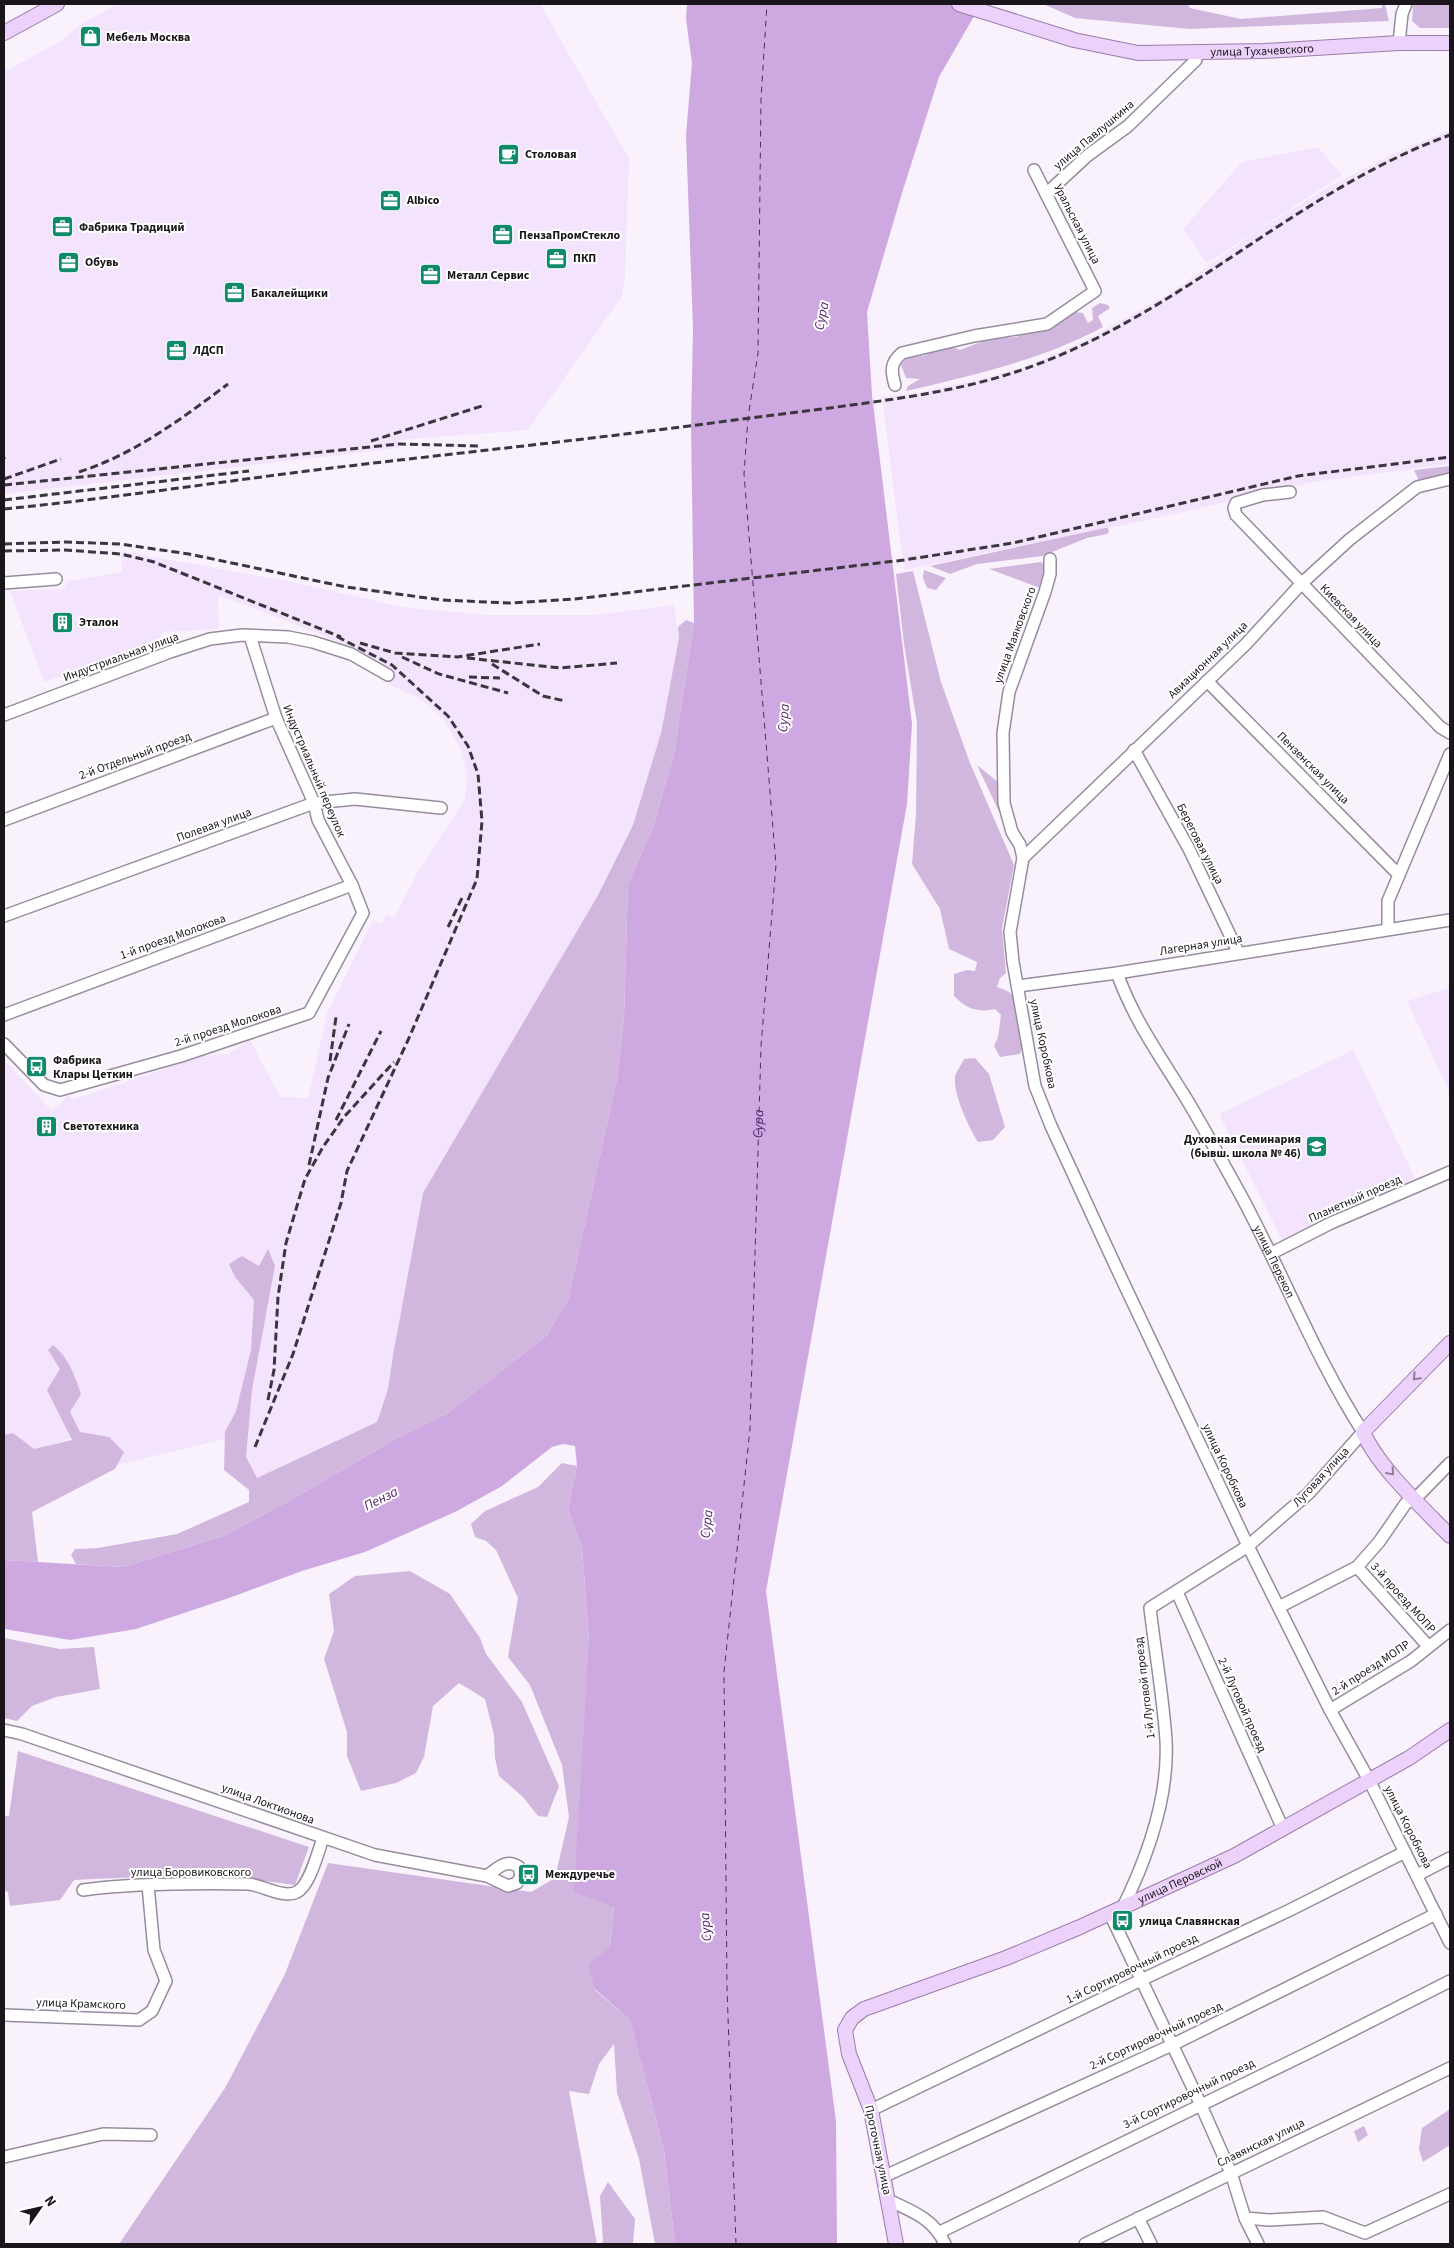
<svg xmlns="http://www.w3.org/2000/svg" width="1454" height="2248" viewBox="0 0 1454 2248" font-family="'Source Sans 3',sans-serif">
  <rect width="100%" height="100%" fill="#f9f2fd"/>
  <path fill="#f4e3fd" d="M 117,4 L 540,4 L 629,159 L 625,276 L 622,296 L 528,430 L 399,440 L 399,448 L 4,494 L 4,72 L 61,41 L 77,27 Z
    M 1450,130 L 1450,464 L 1313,482 L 1162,517 L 904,570 L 882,397 L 918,393 L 988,377 L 1028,366 L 1090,338 L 1172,292 L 1254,233 L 1322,191 L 1390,155 Z
    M 1318,147 L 1342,175 L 1207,263 L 1183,229 L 1242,162 Z
    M 121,551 L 293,582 L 401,607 L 487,615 L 594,615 L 674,605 L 679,638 L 661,733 L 633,825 L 597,897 L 423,1193 L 393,1355 L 388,1389 L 377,1422 L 257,1478 L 246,1457 L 248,1433 L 101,1469 L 74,1437 L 34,1451 L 4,1451 L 4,1060 L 52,1111 L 69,1095 L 72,1100 L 203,1056 L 228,1054 L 250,1040 L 280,1097 L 308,1098 L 327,1013 L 373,920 L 382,924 L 386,915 L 394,918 L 417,873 L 465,800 L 467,774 L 460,748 L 443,718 L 419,698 L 384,682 L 391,669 L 334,640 L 246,605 L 218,596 L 219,629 L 162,632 L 159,646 L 101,668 L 98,664 L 44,682 L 10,591 L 64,589 L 67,581 L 122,572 Z
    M 1450,988 L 1450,1093 L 1407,1001 Z
    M 1353,1050 L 1415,1178 L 1283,1242 L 1219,1114 Z"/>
  <path fill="#d1b7de" d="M 1043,4 L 1188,4 L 1190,8 L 1241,19 L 1382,8 L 1382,4 L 1385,4 L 1389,21 L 1189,29 L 1075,18 Z
    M 1416,4 L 1450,4 L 1450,28 L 1420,28 L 1412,21 L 1413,6 Z
    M 1100,303 L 1108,305 L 1110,308 L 1098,316 L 1103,327 C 1042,360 973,375 906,391 L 908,386 L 920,379 L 906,378 L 901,365 L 908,357 L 923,356 L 949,345 L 960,350 L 989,339 L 1016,337 L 1054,323 L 1075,312 L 1083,313 L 1088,323 L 1093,320 L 1092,308 Z
    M 1450,466 L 1450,475 L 1420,483 L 1414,470 Z
    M 1105,528 L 1108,528 L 1109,532 L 1107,534 L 1087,538 L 1042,556 L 977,564 L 950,574 L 930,566 Z
    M 1041,562 L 1046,567 L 1044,584 L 1040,588 L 989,569 Z
    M 924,570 L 946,578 L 936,590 L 927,588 L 923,578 Z
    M 913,571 L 941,682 L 970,763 L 1014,865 L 1002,929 L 1006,973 L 1000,978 L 997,987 C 1015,992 1022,1002 1016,1020 L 1025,1042 L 1020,1054 L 1000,1057 L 994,1046 L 998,1037 L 1001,1015 L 995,1009 C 978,1013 967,1009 954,996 L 954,974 L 967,970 L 975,971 L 977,962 L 949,949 L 940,909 L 912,864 L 916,814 L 917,723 L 904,644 L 896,574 Z
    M 686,620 L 694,623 L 674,754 L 653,827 L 628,884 L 624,1017 L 617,1079 L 568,1300 L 546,1336 L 448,1413 L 397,1438 L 291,1500 L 223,1536 L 123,1567 L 76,1564 L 71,1555 L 75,1549 L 98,1548 L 177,1534 L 249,1502 L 249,1490 L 224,1470 L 225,1432 L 236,1411 L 251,1350 L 254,1300 L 235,1277 L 229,1264 L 242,1256 L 259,1266 L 268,1249 L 275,1266 L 252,1390 L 246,1457 L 257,1478 L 377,1422 L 388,1389 L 393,1355 L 423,1193 L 597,897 L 633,825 L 661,733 L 679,638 L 678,627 Z
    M 977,765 L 998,782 L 997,796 L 1002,818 Z
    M 975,1058 L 989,1074 L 1005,1127 L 993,1140 L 978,1142 C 969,1128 953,1094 955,1077 C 956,1072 962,1064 964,1059 Z
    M 53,1345 C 69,1358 74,1374 81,1394 L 70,1412 L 80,1432 L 109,1437 L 124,1452 L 115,1469 L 32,1512 L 38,1562 L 4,1560 L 4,1435 L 13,1433 L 34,1449 L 72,1440 L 47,1390 L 60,1369 L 48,1350 Z
    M 562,1463 L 577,1466 L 568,1509 L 582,1547 L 589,1641 L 614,1907 L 610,1947 L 595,1990 L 630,2020 L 664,2151 L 675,2244 L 655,2244 L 639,2159 L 617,2093 L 614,2044 L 599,2064 L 589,2094 L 569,2091 L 597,2244 L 119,2244 L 225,2088 L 285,1974 L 328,1863 L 531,1892 L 555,1878 L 569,1817 L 562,1765 L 530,1685 L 508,1657 L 518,1598 L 496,1550 L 486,1541 L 475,1537 L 471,1524 L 485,1511 L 538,1487 Z
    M 410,1571 L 450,1594 L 480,1638 L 486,1654 L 522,1702 L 559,1786 L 547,1817 L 538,1816 L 523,1797 L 499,1776 L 495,1758 L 494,1735 L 485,1699 L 459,1683 L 433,1706 L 424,1757 L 416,1773 L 396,1783 L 361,1791 L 347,1756 L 347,1732 L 324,1659 L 334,1631 L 329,1594 L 355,1576 Z
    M 4,1638 L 60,1649 L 94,1647 L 100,1689 L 56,1697 L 32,1706 L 17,1721 L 4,1718 Z
    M 18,1751 L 309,1847 L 295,1885 C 222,1874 147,1876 74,1880 L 60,1900 L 10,1906 L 8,1892 L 4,1891 L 4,1816 L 9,1816 Z
    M 1450,2109 L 1450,2145 L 1423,2162 L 1419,2149 L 1422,2128 Z
    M 1364,2126 L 1368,2135 L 1358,2142 L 1354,2131 Z
    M 608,2182 L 635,2219 L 633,2244 L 601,2244 L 603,2241 L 600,2196 Z"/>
  <path fill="#cea8e1" d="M 687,4 L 981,4 L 939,77 L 902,193 L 867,312 L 872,395 L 912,724 L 907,804 L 766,1591 L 836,2121 L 837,2244 L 675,2244 L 664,2151 L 630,2020 L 595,1989 L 588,1964 L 610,1947 L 614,1907 L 574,1892 L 589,1641 L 582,1547 L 568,1509 L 577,1466 L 575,1446 L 563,1444 L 552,1447 L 502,1486 L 457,1511 L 365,1552 L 302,1571 L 229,1598 L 136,1629 L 70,1640 L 4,1629 L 4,1560 L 123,1567 L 223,1536 L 291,1500 L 397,1438 L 448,1413 L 546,1336 L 568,1300 L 617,1079 L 624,1017 L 628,884 L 653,827 L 674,754 L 694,623 L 691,427 L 693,329 L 686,135 L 692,63 L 686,19 Z"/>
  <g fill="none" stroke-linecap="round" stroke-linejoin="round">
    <path stroke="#56276b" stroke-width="1" stroke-dasharray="6 5" stroke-linecap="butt" id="s1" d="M 736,2244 L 727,1988 L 724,1672 L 750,1429 L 761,1046 L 776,865 L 744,474 L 748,418 L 758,353 L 761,99 L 767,4"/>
    <defs>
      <g id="minor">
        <path d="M 1399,43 L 1402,14 L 1406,4"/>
        <path d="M 1046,194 L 1087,156 L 1128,126 L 1196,60 L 1196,52"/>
        <path d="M 895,385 C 891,371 890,363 902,353 L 974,336 L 1047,324 L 1095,291 L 1034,170"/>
        <path d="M 1290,492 L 1263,495 L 1236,503 L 1234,508 L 1236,515 L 1440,727 L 1450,733"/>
        <path d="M 1050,559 L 1050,574 L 1045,592 L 1009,692 L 1003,733 L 1004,803 L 1012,832 L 1020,845 L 1023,858 L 1010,932 L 1013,962 L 1035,1086 L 1051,1126 L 1116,1267 L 1248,1546 L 1330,1710 L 1369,1780 L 1450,1943"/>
        <path d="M 4,583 L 56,579"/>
        <path d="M 1207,681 L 1399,875"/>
        <path d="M 4,715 L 170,652 L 210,639 L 242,635 L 288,637 L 313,642 L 351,654 L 388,675"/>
        <path d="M 1134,750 L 1189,849 L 1238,952"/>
        <path d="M 4,820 L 276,718"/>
        <path d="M 1023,858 L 1246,644 L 1301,584 L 1349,540 L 1417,487 L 1450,479"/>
        <path d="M 4,916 L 314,803 L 355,799 L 441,808"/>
        <path d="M 1388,929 L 1388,901 L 1450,754"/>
        <path id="s2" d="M 1117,973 C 1134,1020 1158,1053 1184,1095 C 1203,1126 1220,1158 1238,1190 C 1282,1270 1314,1356 1363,1432 L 1309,1493 L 1248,1546 L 1150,1608 C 1155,1651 1163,1696 1166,1740 C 1169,1796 1147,1858 1123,1907"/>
        <path d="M 1018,986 L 1117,973 L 1450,920"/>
        <path d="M 4,1015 L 352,885"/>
        <path d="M 4,1044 L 44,1085 L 60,1090 L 181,1056 L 309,1013 L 363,913 L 352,885 L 318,820 L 314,803 L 276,718 L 250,636"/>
        <path d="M 1272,1253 L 1331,1223 L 1450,1172"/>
        <path d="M 1357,1567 L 1428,1646"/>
        <path d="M 1177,1592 L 1283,1829"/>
        <path d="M 1279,1607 L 1357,1567 L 1379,1542 L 1406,1503 L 1415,1499 L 1450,1463"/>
        <path d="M 1330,1710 L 1411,1661 L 1450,1630"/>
        <path d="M 4,1730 L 22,1734 L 375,1855 L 487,1876 L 508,1886 L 517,1883 L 521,1876 L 519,1867 C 506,1858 498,1868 487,1876"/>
        <path d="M 1417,1875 L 1450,1858"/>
        <path d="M 83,1890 C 137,1883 194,1883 248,1884 C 263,1885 283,1899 297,1892 C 310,1885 318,1852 323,1838"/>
        <path d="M 1110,1914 L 1200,2103 L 1231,2173 L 1245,2218 L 1258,2244"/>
        <path d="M 4,2015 L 139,2020 L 152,2011 L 166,1981 L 154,1950 L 148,1885"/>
        <path d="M 871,2110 L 1141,1980 L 1288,1911 L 1405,1852"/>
        <path d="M 4,2157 L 103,2134 L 151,2135"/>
        <path d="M 885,2176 L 1172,2045 L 1436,1914"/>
        <path d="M 888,2200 C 912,2211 934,2219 945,2244"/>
        <path d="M 1138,2218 L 1151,2244"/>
        <path d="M 1245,2218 L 1269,2220 L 1323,2217 L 1365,2233 L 1450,2194"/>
        <path d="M 940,2232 L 1314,2050 L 1450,1981"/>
        <path d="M 1085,2244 L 1450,2068"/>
      </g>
      <g id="major">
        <path id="s3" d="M 959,4 L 1074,40 L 1138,53 L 1264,51 L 1399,43 L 1450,43"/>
        <path d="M 4,33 L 57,4"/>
        <path d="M 1450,1343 L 1363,1432 C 1378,1467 1423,1508 1450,1536"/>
        <path id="s4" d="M 896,2244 L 871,2110 L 849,2054 L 845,2030 L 852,2018 L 864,2009 L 1006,1958 L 1080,1927 L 1234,1856 L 1409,1758 L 1450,1730"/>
      </g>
    </defs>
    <use href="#minor" stroke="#978c9d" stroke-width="14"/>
    <use href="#major" stroke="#9a7ca9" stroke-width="16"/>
    <use href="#minor" stroke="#fff" stroke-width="11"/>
    <use href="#major" stroke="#ecd1fa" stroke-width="14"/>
    <path stroke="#3a363d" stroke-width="3" stroke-dasharray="8 4" stroke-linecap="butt" d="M 371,441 L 482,406
      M 4,458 L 5,457
      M 79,472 C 135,454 181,419 228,384
      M 4,479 L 61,459
      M 4,485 L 399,444 L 479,446
      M 4,500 L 249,471
      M 4,509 C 105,499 206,484 307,471 C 413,458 519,447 625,434 C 691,426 756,417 822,409 C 895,399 968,391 1038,364 C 1187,308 1301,189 1450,135
      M 4,544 L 65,542 L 120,544 L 189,554 L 346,587 L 442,600 L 509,603 L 575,599 L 904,560 L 1013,543 L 1298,476 L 1450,457
      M 4,551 L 65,550 L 121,554 L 154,562 L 341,637
      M 360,643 L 395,653 L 457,657 L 540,644
      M 402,657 L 439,674 L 508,693
      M 467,658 L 560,668 L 617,663
      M 492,664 L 543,696 L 565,701
      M 469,677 L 500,678
      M 448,927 L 462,898
      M 330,1061 L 336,1017
      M 336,1120 L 381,1031
      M 309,1165 L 328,1078 L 349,1024
      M 268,1400 L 274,1370 L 278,1297 L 286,1243 L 305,1179 L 323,1147 L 344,1117 L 394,1062
      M 255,1447 L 293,1354 L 341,1203 L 347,1171 L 409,1038 L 477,879 L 482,821 L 478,774 L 468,746 L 448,716 L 392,665 L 334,635"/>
  </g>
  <defs><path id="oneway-chevron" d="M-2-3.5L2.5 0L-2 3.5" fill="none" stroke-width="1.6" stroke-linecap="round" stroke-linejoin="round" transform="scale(1.25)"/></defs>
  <g stroke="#8d7c96">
    <use href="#oneway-chevron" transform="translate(1416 1377) rotate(134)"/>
    <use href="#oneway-chevron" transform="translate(1391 1472) rotate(49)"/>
  </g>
  <defs>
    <symbol id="shop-square" viewBox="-11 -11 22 22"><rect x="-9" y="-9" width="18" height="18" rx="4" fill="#0f8a6d" stroke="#fff"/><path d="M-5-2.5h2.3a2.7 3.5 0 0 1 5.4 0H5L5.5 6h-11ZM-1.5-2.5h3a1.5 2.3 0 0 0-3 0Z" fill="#fff"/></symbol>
    <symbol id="cafe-square" viewBox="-11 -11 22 22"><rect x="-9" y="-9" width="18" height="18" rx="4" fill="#0f8a6d" stroke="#fff"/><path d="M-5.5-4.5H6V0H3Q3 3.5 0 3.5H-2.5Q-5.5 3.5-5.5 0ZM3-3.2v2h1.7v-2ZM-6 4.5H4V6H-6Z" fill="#fff"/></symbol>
    <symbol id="office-square" viewBox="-11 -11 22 22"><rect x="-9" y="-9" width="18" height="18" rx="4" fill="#0f8a6d" stroke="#fff"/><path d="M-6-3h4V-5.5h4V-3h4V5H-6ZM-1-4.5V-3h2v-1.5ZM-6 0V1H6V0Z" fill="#fff"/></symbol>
    <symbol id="building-square" viewBox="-11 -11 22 22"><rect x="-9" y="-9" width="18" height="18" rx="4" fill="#0f8a6d" stroke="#fff"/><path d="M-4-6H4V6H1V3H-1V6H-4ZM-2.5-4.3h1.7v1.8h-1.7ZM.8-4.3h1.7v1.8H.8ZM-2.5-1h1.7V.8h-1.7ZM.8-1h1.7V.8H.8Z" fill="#fff"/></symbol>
    <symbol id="bus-square" viewBox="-11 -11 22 22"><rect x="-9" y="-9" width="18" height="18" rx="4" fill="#0f8a6d" stroke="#fff"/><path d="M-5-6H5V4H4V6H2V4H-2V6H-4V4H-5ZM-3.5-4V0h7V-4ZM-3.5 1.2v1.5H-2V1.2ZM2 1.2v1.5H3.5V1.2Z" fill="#fff"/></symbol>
    <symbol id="school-square" viewBox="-11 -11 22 22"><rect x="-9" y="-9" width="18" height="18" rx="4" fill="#0f8a6d" stroke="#fff"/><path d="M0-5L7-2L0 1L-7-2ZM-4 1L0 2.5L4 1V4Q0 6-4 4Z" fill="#fff"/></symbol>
  </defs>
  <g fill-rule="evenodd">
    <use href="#shop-square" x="78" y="24" width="25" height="25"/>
    <use href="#cafe-square" x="496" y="142" width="25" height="25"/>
    <use href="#office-square" x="378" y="188" width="25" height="25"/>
    <use href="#office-square" x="50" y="214" width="25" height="25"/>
    <use href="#office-square" x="490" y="222" width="25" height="25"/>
    <use href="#office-square" x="544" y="246" width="25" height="25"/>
    <use href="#office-square" x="56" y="250" width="25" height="25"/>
    <use href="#office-square" x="418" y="262" width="25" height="25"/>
    <use href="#office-square" x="222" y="280" width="25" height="25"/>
    <use href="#office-square" x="164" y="338" width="25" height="25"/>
    <use href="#building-square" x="50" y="610" width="25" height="25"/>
    <use href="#bus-square" x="24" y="1054" width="25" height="25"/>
    <use href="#building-square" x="34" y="1114" width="25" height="25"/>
    <use href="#school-square" x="1304" y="1134" width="25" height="25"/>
    <use href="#bus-square" x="516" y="1862" width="25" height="25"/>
    <use href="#bus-square" x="1110" y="1908" width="25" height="25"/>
  </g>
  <g text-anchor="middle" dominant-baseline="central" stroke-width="4" stroke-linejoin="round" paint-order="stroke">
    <g font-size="12" font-weight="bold" fill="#19151b" stroke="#fff" text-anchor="start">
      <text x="106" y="37">Мебель Москва</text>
      <text x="525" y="154">Столовая</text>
      <text x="407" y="200">Albico</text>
      <text x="79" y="227">Фабрика Традиций</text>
      <text x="519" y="235">ПензаПромСтекло</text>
      <text x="573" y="258">ПКП</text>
      <text x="85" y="262">Обувь</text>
      <text x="447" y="275">Металл Сервис</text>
      <text x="251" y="293">Бакалейщики</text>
      <text x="193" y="350">ЛДСП</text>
      <text x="79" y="622">Эталон</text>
      <text x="53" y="1060">Фабрика<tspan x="53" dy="14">Клары Цеткин</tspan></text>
      <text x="63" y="1126">Светотехника</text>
      <text x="1301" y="1139" text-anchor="end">Духовная Семинария<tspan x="1301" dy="14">(бывш. школа № 46)</tspan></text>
      <text x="545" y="1874">Междуречье</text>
      <text x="1139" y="1921">улица Славянская</text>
    </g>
    <g font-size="12" fill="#19151b" stroke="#fff">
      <text stroke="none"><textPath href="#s3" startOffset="310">улица Тухачевского</textPath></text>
      <text transform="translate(1094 135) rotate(-40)">улица Павлушкина</text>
      <text transform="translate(1077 224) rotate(63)">Уральская улица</text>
      <text transform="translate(1351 616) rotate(46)">Киевская улица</text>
      <text transform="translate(1015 635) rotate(-70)">улица Маяковского</text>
      <text transform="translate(121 657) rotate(-20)">Индустриальная улица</text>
      <text transform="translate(1208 660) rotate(-44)">Авиационная улица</text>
      <text transform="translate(135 756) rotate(-20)">2-й Отдельный проезд</text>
      <text transform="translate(1313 768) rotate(45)">Пензенская улица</text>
      <text transform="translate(314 771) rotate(67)">Индустриальный переулок</text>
      <text transform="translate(214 825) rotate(-20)">Полевая улица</text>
      <text transform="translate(1200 844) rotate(63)">Береговая улица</text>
      <text transform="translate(173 937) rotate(-20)">1-й проезд Молокова</text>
      <text transform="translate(1201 945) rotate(-9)">Лагерная улица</text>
      <text transform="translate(228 1026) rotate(-18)">2-й проезд Молокова</text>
      <text transform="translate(1043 1044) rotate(78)">улица Коробкова</text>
      <text transform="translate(1355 1199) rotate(-24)">Планетный проезд</text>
      <text stroke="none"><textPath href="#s2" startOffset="329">улица Перекоп</textPath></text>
      <text transform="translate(1225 1466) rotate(65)">улица Коробкова</text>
      <text transform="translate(1321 1477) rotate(-47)">Луговая улица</text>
      <text transform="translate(1403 1598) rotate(48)">3-й проезд МОПР</text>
      <text transform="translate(1371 1668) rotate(-33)">2-й проезд МОПР</text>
      <text transform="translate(1145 1688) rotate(-97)">1-й Луговой проезд</text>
      <text transform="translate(1242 1705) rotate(66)">2-й Луговой проезд</text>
      <text transform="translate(268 1804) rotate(20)">улица Локтионова</text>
      <text transform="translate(1408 1827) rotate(63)">улица Коробкова</text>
      <text x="191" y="1872">улица Боровиковского</text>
      <text stroke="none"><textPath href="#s4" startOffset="591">улица Перовской</textPath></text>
      <text transform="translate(1132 1969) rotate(-26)">1-й Сортировочный проезд</text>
      <text transform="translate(81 2004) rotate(2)">улица Крамского</text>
      <text transform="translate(1156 2036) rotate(-25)">2-й Сортировочный проезд</text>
      <text transform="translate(1189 2094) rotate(-26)">3-й Сортировочный проезд</text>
      <text transform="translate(1261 2143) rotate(-26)">Славянская улица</text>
      <text transform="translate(878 2150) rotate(78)">Проточная улица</text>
    </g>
    <g font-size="14" font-style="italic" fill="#56276b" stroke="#fff">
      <text transform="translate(822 316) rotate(-79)">Сура</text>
      <text transform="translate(784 718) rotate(-86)">Сура</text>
      <text stroke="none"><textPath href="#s1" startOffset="1122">Сура</textPath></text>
      <text transform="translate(381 1499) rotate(-27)">Пенза</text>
      <text transform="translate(707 1524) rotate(-83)">Сура</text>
      <text transform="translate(706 1927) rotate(-95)">Сура</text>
    </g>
  </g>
  <rect width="1454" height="2248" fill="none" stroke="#19151b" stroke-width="10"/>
  <g transform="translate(40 2208) rotate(56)" stroke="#ffffff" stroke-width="4" paint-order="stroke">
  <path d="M0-4L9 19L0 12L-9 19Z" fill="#19151b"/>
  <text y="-8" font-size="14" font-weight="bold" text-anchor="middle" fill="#19151b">N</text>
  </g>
</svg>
